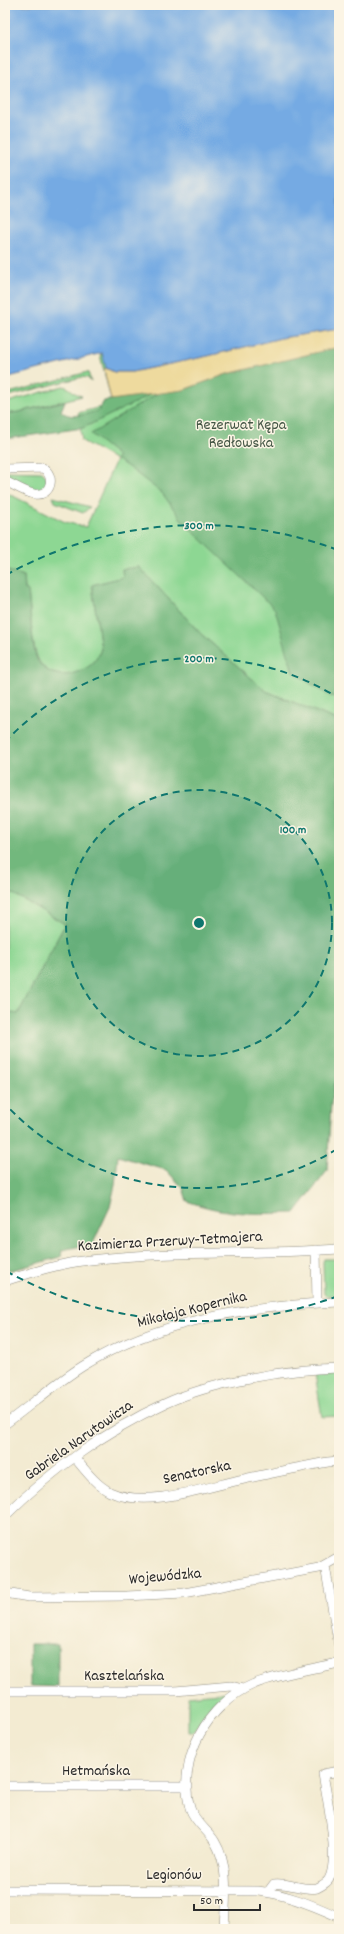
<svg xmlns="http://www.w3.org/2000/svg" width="344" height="1934" viewBox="0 0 344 1934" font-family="Dekko,sans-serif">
  <rect width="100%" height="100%" fill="#fcf5e5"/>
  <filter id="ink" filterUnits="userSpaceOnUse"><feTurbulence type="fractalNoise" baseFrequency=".025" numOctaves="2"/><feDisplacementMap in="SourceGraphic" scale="8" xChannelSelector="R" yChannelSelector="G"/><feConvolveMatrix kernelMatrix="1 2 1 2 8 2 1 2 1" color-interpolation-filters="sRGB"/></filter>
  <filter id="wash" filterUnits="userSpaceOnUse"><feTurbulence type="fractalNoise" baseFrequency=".012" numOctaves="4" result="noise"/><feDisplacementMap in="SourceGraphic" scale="16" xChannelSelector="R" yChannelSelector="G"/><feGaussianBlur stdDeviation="0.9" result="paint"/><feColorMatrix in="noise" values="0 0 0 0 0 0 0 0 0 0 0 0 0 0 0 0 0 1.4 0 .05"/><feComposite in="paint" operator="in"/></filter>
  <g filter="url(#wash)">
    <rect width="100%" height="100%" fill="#f3ebd2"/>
    <path fill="#8dd793" stroke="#5c815f" d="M 339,314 L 339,661 L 330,696 L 339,697 L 339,721 L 266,691 L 201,634 L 139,567 L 122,570 L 123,577 L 92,585 L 101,649 C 96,663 88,669 75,673 C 60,678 44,673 38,659 C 32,648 30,606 28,591 L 25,590 L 24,576 L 5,570 L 5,492 L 65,522 L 86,527 L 116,460 L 82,441 L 78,413 L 112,404 L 100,355 L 181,348 Z
      M 88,372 L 91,382 L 88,378 L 82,377 L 5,397 L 5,394 Z
      M 63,386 C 71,387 74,395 82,396 L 19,412 L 5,414 L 5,403 Z
      M 5,471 L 42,472 L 47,477 L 47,484 L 42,489 L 35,490 L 5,478 Z
      M 53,497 L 90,507 L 83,513 L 55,502 Z
      M 5,889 L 65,924 L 18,1014 L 5,1012 Z
      M 324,1259 L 339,1259 L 339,1295 L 326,1296 L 324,1294 L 323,1262 Z
      M 339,1373 L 339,1416 L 322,1417 L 315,1374 Z
      M 228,1692 L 228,1695 L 209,1712 L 193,1732 L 188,1732 L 188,1696 Z"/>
    <path fill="#72b87d" stroke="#4e7254" d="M 339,347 L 339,697 L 330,696 L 293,672 L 275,609 L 184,523 L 162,493 L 128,467 L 117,460 L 117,455 L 91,434 L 160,392 L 183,390 L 227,374 Z
      M 148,394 L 147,397 L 83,428 L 5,439 L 5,414 L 19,412 L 65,401 L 61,411 C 70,420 88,414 99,410 L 104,401 Z
      M 139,567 L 201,634 L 266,691 L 339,721 L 339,1082 L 335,1083 L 331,1104 L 327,1171 L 295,1213 C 255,1214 225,1215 187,1201 L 183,1188 L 166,1170 L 118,1156 L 115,1185 L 110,1207 L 89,1252 L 86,1245 L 62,1250 L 61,1257 L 5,1272 L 5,1012 L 18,1014 L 65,924 L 5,889 L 5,570 L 24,576 L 25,590 L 28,591 C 30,606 32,648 37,659 C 44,673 60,678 74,673 C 88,669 96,663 101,649 L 92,585 L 123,577 L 122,569 Z
      M 30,1644 L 58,1644 L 58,1687 L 30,1686 Z"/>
    <path fill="#eeda9e" stroke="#8c8264" d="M 339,329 L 339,347 L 227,374 L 183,390 L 111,400 L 104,370 L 105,368 L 114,372 L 132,372 L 208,356 L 281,338 Z"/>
    <path fill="#75aae3" stroke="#506a87" d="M 5,5 L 339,5 L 339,329 L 281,338 L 208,356 L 132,372 L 114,372 L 106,368 L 102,353 L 5,378 Z"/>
  </g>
  <g filter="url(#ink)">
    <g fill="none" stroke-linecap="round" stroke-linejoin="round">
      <defs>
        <path id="minor" d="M 5,469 L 43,468 C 56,476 51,497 34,494 C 24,492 14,485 5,481
          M 316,1250 L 317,1303
          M 5,1281 C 33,1272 61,1263 90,1260 C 173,1250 256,1255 339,1249
          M 5,1424 C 31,1405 56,1383 83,1366 C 159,1319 252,1306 339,1302
          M 75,1458 C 85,1470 96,1485 110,1492 C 147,1509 206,1487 244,1479 C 272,1473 300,1467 328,1462 L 339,1461
          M 5,1516 C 49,1472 107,1430 164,1404 C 211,1382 287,1369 339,1368
          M 325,1566 L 339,1646
          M 5,1593 L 29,1597 L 127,1596 L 184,1593 L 319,1568 L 339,1557
          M 5,1691 L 175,1691 L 231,1686 L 243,1689
          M 5,1786 L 188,1786
          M 5,1890 L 258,1891 C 286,1894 313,1905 339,1917
          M 268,1892 L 274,1884 C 288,1882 303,1891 317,1888 C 321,1886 327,1883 329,1879 C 340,1860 327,1797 323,1774 L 339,1771
          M 224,1929 C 225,1901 230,1867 215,1842 C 208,1830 195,1823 190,1808 C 176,1759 208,1703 254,1684 C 280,1674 307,1670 334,1664 L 339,1661"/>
      </defs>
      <use href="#minor" stroke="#8f8b7e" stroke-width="10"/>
      <use href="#minor" stroke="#fff" stroke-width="9"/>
    </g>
  </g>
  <circle cx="199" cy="923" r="133" fill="#0f766e" fill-opacity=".12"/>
  <g fill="none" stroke="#0f766e" stroke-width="2" stroke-dasharray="7 5">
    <circle cx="199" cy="923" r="133"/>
    <path d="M337 1149A265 265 0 0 1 5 1104M5 742A265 265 0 0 1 337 697"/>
    <path d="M338 1296A398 398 0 0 1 6 1271M6 575A398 398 0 0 1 338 550"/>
  </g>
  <g text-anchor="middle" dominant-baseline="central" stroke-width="3" stroke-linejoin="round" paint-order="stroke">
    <g font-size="16" fill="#445645" stroke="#fcf5e5">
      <text x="241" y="425">Rezerwat Kępa<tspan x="241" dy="18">Redłowska</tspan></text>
    </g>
    <g font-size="16" fill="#2b2b2b" stroke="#fcf5e5">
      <text transform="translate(170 1242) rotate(-3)">Kazimierza Przerwy-Tetmajera</text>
      <text transform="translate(192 1310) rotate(-14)">Mikołaja Kopernika</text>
      <text transform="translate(79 1441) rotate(-35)">Gabriela Narutowicza</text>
      <text transform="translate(197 1473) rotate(-12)">Senatorska</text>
      <text transform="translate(165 1577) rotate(-5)">Wojewódzka</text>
      <text x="124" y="1676">Kasztelańska</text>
      <text x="96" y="1771">Hetmańska</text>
      <text x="174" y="1875">Legionów</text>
    </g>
  </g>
  <circle cx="199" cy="923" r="6" fill="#0f766e" stroke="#fcf5e5" stroke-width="2"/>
  <g font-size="12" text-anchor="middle" font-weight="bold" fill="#0f766e" stroke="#fcf5e5" stroke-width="3" stroke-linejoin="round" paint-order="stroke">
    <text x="199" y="529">300 m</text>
    <text x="199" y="662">200 m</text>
    <text x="293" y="833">100 m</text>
  </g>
  <rect width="344" height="1934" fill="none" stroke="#fcf5e5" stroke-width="20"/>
  <path d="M194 1904v6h66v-6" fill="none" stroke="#2b2b2b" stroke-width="2"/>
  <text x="200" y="1904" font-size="12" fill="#2b2b2b" stroke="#fcf5e5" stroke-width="3" paint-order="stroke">50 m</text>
</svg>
